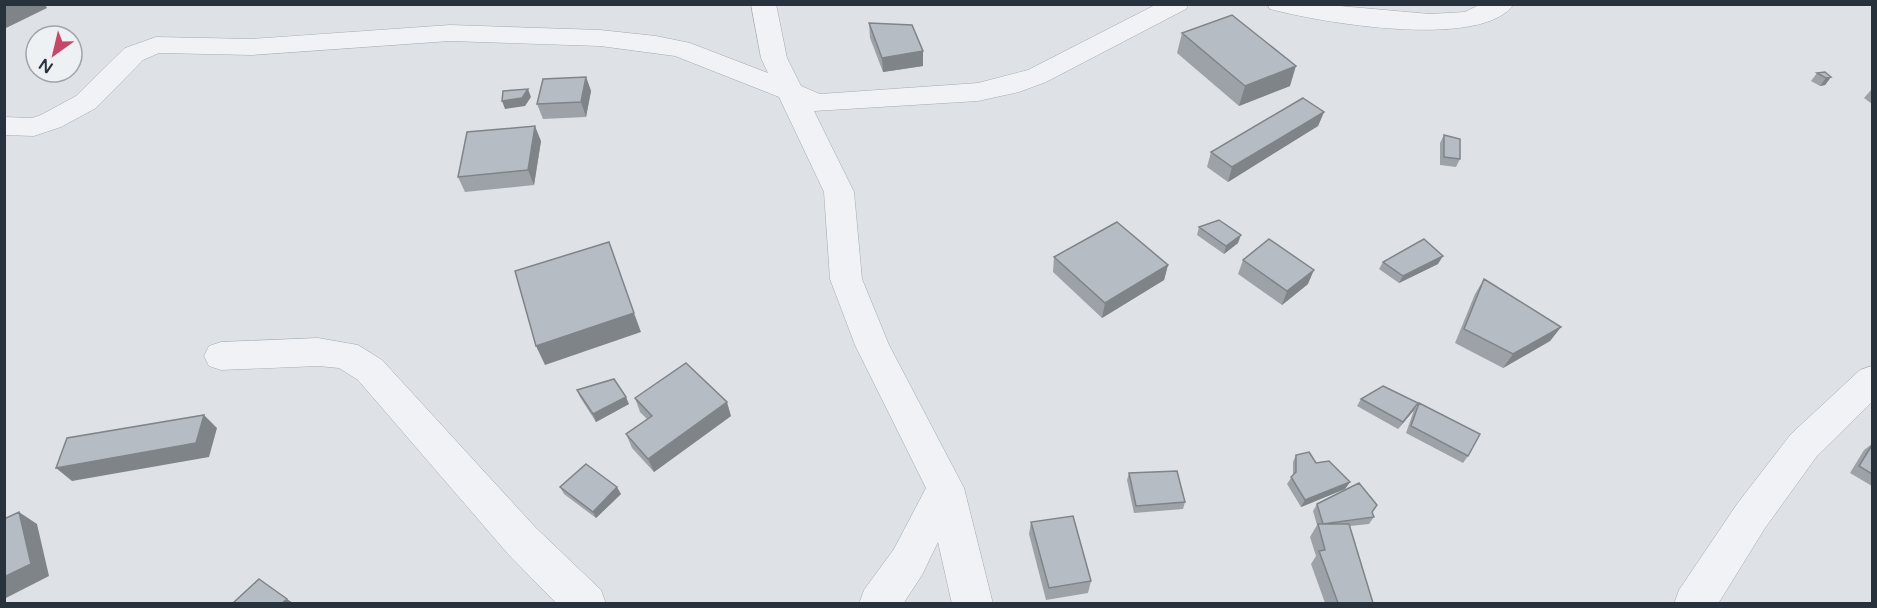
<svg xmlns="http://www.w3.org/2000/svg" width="1877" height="608" viewBox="0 0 1877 608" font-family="'Varela Round',sans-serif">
  <rect width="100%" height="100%" fill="#dee2e6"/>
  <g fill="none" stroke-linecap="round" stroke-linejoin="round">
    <defs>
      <path id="minor" d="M 751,4 L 776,4 L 787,58 L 801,86 L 820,94 L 978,83 L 1028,70 L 1157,4 L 1189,4 L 1186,9 L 1046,82 L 1019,92 L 978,101 L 814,111 L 854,192 L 862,279 L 889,345 L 964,488 L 993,604 L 952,604 L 938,542 L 922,575 L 903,604 L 859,604 L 864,590 L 894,549 L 926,488 L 855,345 L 830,279 L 824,192 L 779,97 L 675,56 L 600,46 L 450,41 L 252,55 L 159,53 L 143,60 L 96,108 L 61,127 L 34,136 L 4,135 L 4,117 L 32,118 L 41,115 L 76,96 L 125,48 L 156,37 L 252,39 L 450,25 L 600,30 L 656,36 L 690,43 L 768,73 L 761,58 Z
        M 1267,4 L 1317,4 L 1430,14 L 1465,12 L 1481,4 L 1514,4 C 1482,51 1318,22 1270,9 Z
        M 318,338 L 358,345 L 382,360 L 536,528 L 601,590 L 606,604 L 557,604 L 508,554 L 358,380 L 339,368 L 318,366 L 221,370 L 209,366 L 204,356 L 209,346 L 221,342 Z"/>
      <path id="tertiary" d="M 1872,366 L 1872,402 L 1817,456 L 1765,528 L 1718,604 L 1674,604 L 1679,590 L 1737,504 L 1791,434 L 1860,370 Z"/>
    </defs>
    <use href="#minor" stroke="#a4aab0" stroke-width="1"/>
    <use href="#tertiary" stroke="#a4aab0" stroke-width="1"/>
    <use href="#minor" fill="#f0f2f5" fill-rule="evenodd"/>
    <use href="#tertiary" fill="#f0f2f5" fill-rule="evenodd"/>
  </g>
  <path fill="#9ca2a8" d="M 869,23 L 923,51 L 923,66 L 883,72 L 870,38 Z
    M 1182,33 L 1290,86 L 1239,106 L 1177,53 Z
    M 1817,73 L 1831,77 L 1825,85 L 1820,86 L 1811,81 Z
    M 586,77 L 591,91 L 586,117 L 543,119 L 537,104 Z
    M 1871,90 L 1872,90 L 1872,104 L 1864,98 Z
    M 1324,112 L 1318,126 L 1228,182 L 1207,167 L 1211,152 Z
    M 1444,135 L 1460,159 L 1456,167 L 1440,165 L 1440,143 Z
    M 541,141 L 534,185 L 465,192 L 458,177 Z
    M 1199,227 L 1238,243 L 1224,254 L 1197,235 Z
    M 1054,257 L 1168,265 L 1164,280 L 1102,318 L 1053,272 Z
    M 1243,260 L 1308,284 L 1282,305 L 1238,274 Z
    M 1383,262 L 1438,264 L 1399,283 L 1379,269 Z
    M 1484,279 L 1561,327 L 1550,341 L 1503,368 L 1455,343 L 1475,294 Z
    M 577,390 L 629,404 L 596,422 L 580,397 Z
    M 635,398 L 731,416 L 654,472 L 632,448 L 626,434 L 647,419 L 640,412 Z
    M 1361,399 L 1414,410 L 1398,429 L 1357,406 Z
    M 1419,403 L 1468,456 L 1463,463 L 1406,433 L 1414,410 Z
    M 1872,444 L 1872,486 L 1850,473 L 1864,450 Z
    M 1296,455 L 1316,463 L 1350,482 L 1345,489 L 1301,507 L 1287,484 L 1293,475 L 1293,462 Z
    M 1129,473 L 1185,502 L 1183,509 L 1134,513 L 1127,480 Z
    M 560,487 L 621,494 L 596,518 L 564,494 Z
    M 1317,504 L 1372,513 L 1374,517 L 1369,524 L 1350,526 L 1373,603 L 1325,603 L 1311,564 L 1316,556 L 1310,537 L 1317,525 L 1313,511 Z
    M 1031,522 L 1091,581 L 1088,593 L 1046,600 L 1029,534 Z"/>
  <path fill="#7f8488" d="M 12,4 L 45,4 L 47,8 L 4,29 L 4,8 Z
    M 923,51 L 923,66 L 883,72 L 882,58 Z
    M 1296,66 L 1290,86 L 1239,106 L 1245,86 Z
    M 586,77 L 591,91 L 586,117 L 581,102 Z
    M 1831,77 L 1825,85 L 1820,86 L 1826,78 Z
    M 528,89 L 531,97 L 525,106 L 505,109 L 502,101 Z
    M 1324,112 L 1318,126 L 1228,182 L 1232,167 Z
    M 535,126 L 541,141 L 534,185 L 528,170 Z
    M 1241,235 L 1238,243 L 1224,254 L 1226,246 Z
    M 1443,256 L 1438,264 L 1399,283 L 1403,276 Z
    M 1168,265 L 1164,280 L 1102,318 L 1105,303 Z
    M 1314,270 L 1308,284 L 1282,305 L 1287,291 Z
    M 634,313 L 641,332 L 545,365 L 536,346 Z
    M 1561,327 L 1550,341 L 1503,368 L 1513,354 Z
    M 626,397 L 629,404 L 596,422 L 593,414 Z
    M 727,402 L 731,416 L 654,472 L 648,459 Z
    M 1418,403 L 1414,410 L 1398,429 L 1403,422 Z
    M 204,415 L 217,428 L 209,457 L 72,481 L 56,468 Z
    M 1350,482 L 1345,489 L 1301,507 L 1305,500 Z
    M 617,487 L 621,494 L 596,518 L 593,512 Z
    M 19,512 L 37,524 L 49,576 L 4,599 L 4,577 Z
    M 287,599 L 293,603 L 282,603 Z"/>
  <path fill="#b5bcc3" stroke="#7f8488" stroke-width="1.5" d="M 4,4 L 12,4 L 4,8 Z
    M 1232,15 L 1296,66 L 1245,86 L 1182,33 Z
    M 869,23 L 912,25 L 923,51 L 882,58 Z
    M 1825,72 L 1831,77 L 1826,78 L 1817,73 Z
    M 586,77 L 581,102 L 537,104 L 543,79 Z
    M 528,89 L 522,98 L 502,101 L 503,91 Z
    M 1303,98 L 1324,112 L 1232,167 L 1211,152 Z
    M 535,126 L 528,170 L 458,177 L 467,132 Z
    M 1444,135 L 1460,139 L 1460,159 L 1444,157 Z
    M 1219,220 L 1241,235 L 1226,246 L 1199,227 Z
    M 1117,222 L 1168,265 L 1105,303 L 1054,257 Z
    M 1269,239 L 1314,270 L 1287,291 L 1243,260 Z
    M 1424,239 L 1443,256 L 1403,276 L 1383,262 Z
    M 609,242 L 634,313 L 536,346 L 515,271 Z
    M 1484,279 L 1561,327 L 1513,354 L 1464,329 Z
    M 686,363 L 727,402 L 648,459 L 626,434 L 652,416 L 635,398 Z
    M 614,379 L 626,397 L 593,414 L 577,390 Z
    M 1383,386 L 1418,403 L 1403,422 L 1361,399 Z
    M 1419,403 L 1480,434 L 1468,456 L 1411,426 Z
    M 204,415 L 196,443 L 56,468 L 67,438 Z
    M 1872,445 L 1872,474 L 1859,466 Z
    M 1309,452 L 1316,463 L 1329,461 L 1350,482 L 1305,500 L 1291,477 L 1296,472 L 1296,455 Z
    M 586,464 L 617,487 L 593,512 L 560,487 Z
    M 1177,471 L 1185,502 L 1136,506 L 1129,473 Z
    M 1359,483 L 1377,505 L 1372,512 L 1374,517 L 1323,524 L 1317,504 Z
    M 19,512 L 31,564 L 4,577 L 4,519 Z
    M 1073,516 L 1091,581 L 1049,588 L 1031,522 Z
    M 1318,524 L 1349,524 L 1373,603 L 1338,603 L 1319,551 L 1325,550 Z
    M 259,579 L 287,599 L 282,603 L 233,603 Z"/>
  <rect width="1877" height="608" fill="none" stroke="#28323c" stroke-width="12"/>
  <g transform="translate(54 54) rotate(214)"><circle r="28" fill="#edf1f4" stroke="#9ea5aa" stroke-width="1.5"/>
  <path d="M0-4.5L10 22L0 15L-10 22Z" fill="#c5486b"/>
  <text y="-9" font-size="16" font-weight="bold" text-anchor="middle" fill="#28323c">N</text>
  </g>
</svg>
